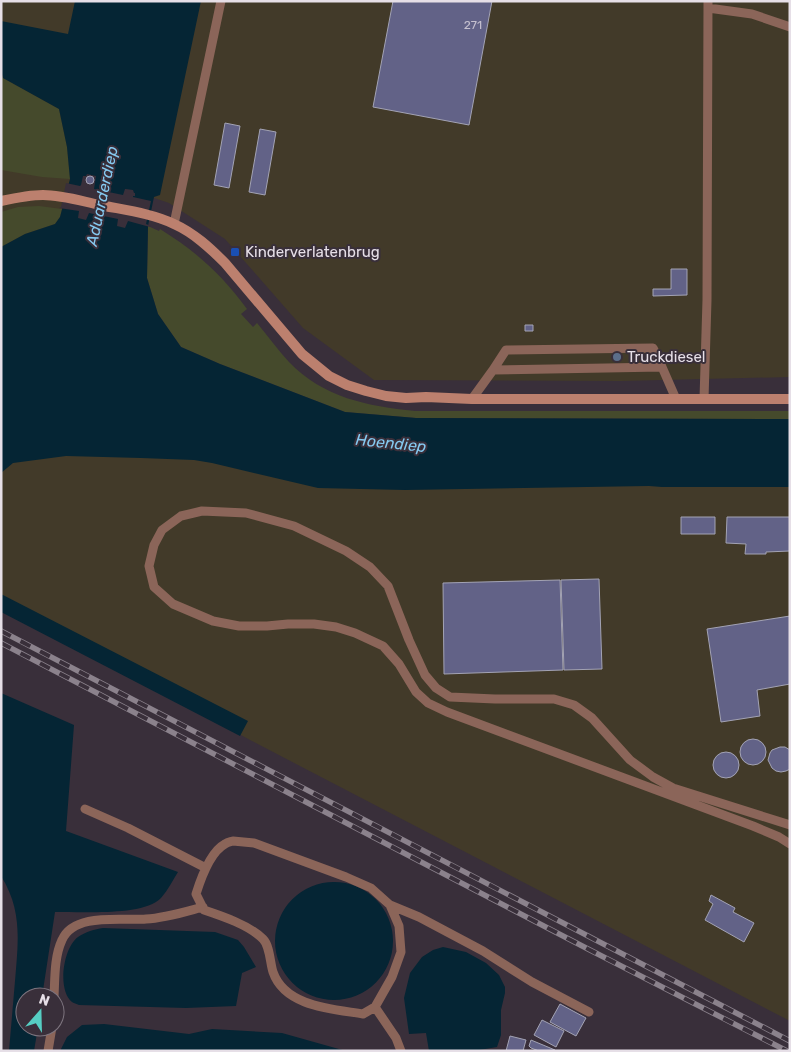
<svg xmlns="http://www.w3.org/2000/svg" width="791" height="1052" viewBox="0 0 791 1052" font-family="Rubik,sans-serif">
  <rect width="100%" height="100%" fill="#392f3a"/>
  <path fill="#423a29" d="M 1,1 L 790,1 L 790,377 L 621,381 L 374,380 L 303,328 L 225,239 L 169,203 L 104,181 L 1,288 Z
    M 199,446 L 790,484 L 790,1021 L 250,740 L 1,604 L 1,453 Z"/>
  <path fill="#454a2c" d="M 1,71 L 3,78 L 59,109 L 67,147 L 70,179 L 42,177 L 1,170 Z
    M 39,206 L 62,209 L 60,217 L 55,224 L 25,234 L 1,247 L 1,212 L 18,207 Z
    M 148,226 L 159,231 L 160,229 C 197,252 221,274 247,309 L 241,314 L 253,327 L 257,323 C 268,336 278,350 289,362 C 324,398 367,406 415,411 L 790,411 L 790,419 L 416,418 L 345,412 L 220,364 L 181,347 L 158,314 L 147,278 Z"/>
  <path fill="#052534" d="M 75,1 L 201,1 L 160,195 L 154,197 L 148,226 L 147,278 L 158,314 L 181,347 L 220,364 L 345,412 L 416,418 L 790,419 L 790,487 L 662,487 L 649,486 L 405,490 L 318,488 L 212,463 L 194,460 L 141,458 L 66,456 L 13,463 L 1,473 L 1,247 L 25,234 L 55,224 L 60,217 L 70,179 L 67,147 L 59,109 L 3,78 L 1,71 L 1,21 L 68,34 Z
    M 1,594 L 248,721 L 240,736 L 1,612 Z
    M 1,693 L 74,725 L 66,831 L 178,872 C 173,880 168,890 161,898 C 142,917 81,911 55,912 L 42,997 L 25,997 L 25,1027 L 38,1027 L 34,1051 L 9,1051 C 11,1028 13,1004 15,981 C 18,943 23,911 1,876 Z
    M275 941a59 59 0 1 1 118 0a59 59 0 1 1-118 0Z
    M 103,928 L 215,932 L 238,940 L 244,947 L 256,967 L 242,973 L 236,1006 L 186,1008 L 79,1005 C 77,1004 73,1003 72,1002 C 57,990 63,948 78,937 C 85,932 95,929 103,928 Z
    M 443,947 L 466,952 L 486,963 L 499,975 L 505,987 L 505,993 L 501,1010 L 501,1035 L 497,1047 L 473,1051 L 429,1051 L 426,1033 L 409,1034 L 404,998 L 410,973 L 422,957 L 433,950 Z
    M 104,1024 L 189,1034 L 212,1029 L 282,1033 L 346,1051 L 60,1051 L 67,1037 L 82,1025 Z"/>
  <path fill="#392f3a" d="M 87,174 L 96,176 L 94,189 L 123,195 L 125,189 L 126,189 L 133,190 L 134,193 L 135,193 L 135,196 L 133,196 L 133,197 L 151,201 L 146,224 L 151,226 L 150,227 L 128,221 L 125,228 L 117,226 L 118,219 L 89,213 L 86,220 L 78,218 L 79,211 L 59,208 L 61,207 L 66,183 L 80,186 L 81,185 L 83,176 L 86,176 Z"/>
  <path fill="#626287" stroke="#a3a3b4" d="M 393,1 L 492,1 L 469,125 L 373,107 Z
    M 225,123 L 240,126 L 229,188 L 214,185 Z
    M 260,129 L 276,132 L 265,195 L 249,192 Z
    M86 180a4 4 0 1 1 8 0a4 4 0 1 1-8 0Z
    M 671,269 L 687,269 L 687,295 L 653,296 L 653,289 L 671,289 Z
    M 525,325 L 533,325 L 533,331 L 525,331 Z
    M 681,517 L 715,517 L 715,534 L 681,534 Z
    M 727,517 L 790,517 L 790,551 L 766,552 L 766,554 L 745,554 L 746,544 L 726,543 Z
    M 599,579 L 602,669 L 564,670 L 561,580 Z
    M 560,580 L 563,670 L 444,674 L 443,583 Z
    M 790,616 L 790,684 L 757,690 L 760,716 L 721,722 L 707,629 Z
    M740 752a13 13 0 1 1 26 0a13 13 0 1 1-26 0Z
    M 780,747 L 785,747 L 790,750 L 790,769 L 786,771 L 781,772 L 776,771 L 772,768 L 768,760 L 770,753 L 772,750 Z
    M713 765a13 13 0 1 1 26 0a13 13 0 1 1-26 0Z
    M 711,895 L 735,908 L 733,912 L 754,923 L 744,942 L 705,920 L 713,904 L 709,901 Z
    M 560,1004 L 586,1018 L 576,1036 L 550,1022 Z
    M 542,1020 L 564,1031 L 556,1047 L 534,1035 Z
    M 510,1036 L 526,1040 L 523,1051 L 506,1051 Z
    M 531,1040 L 555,1050 L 554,1051 L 539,1051 L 531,1048 L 529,1046 Z"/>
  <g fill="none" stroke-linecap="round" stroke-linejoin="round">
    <path stroke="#8b6559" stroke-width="9" d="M 708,8 L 752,14 L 790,27
      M 174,224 L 221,1
      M 493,370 L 506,350 L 653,348 L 662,367
      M 472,399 L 493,370 L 662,367 L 676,399
      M 704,399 L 707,300 L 708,1
      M 85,809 L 128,828 L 206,868
      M 790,825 L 673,788 L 653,777 L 630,760 L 592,718 L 574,705 L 554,699 L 495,699 L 450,697 L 436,688 L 425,675 L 409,640 L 388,586 L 370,567 L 346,551 L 294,526 L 246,513 L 202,511 L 181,516 L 162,530 L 154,545 L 149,566 L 154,587 L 173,604 L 213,621 L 239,626 L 267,626 L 288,624 L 314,624 L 336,627 L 355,633 L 383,646 L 399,664 L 416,692 L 428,703 L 447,712 L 753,826 L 779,837 L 790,844
      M 233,841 L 254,843 L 346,877 L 371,888 L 390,905 L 399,926 L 401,952 L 392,977 L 375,1007 L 363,1014 C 333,1009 285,1007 273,972 C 270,963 270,946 263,939 C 249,925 222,916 204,910 L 196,894 C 201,878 210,852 225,844 C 228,842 230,842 233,841 Z
      M 390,905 L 419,917 L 483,951 L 532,982 L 589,1012
      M 54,997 C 55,979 54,957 62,940 C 74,912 122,921 146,919 C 165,918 184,912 203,907
      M 375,1007 L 396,1038 L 401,1051
      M 48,1051 L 52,1027"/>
    <path stroke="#bc806e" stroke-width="10" d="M 1,201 C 15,198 29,195 43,195 C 62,195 81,201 100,205 C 124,210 151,213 174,224 C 194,233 210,248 225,263 L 302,354 L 329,376 L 347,385 L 366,391 L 386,396 L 406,398 L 426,397 L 472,399 L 790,399"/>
    <defs>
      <path id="rail" d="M 1,631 L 790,1041
        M 1,643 L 588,949 L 787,1051"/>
    </defs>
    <use href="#rail" stroke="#8b828c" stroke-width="5.5"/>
    <use href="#rail" stroke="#392f3a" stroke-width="4" stroke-dasharray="11" stroke-linecap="butt"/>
  </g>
  <rect fill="#1a4fb4" stroke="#392f3a" stroke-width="2" x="230" y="247" width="10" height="10" rx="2.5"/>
  <circle fill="#5c6f8a" stroke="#392f3a" stroke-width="2" cx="617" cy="357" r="5"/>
  <g text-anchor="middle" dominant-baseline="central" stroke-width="4" stroke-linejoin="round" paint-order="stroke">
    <g font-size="12" fill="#c5c0cf">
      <text x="473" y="25">271</text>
    </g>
    <g font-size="15" fill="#e6dfe7" stroke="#392f3a" text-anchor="start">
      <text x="245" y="252">Kinderverlatenbrug</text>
      <text x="627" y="357">Truckdiesel</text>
    </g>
    <g font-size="16" font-style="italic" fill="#85c9f0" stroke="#392f3a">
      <text transform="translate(102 196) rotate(-78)">Aduarderdiep</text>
      <text transform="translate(391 443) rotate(6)">Hoendiep</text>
    </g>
  </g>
  <rect width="791" height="1052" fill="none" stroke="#e6dfe7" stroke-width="5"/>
  <g transform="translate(40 1012) rotate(20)"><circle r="24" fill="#392f3a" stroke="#7e757f"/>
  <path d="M0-4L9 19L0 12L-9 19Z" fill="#56cec3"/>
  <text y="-8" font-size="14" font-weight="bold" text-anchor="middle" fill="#e6dfe7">N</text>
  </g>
</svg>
